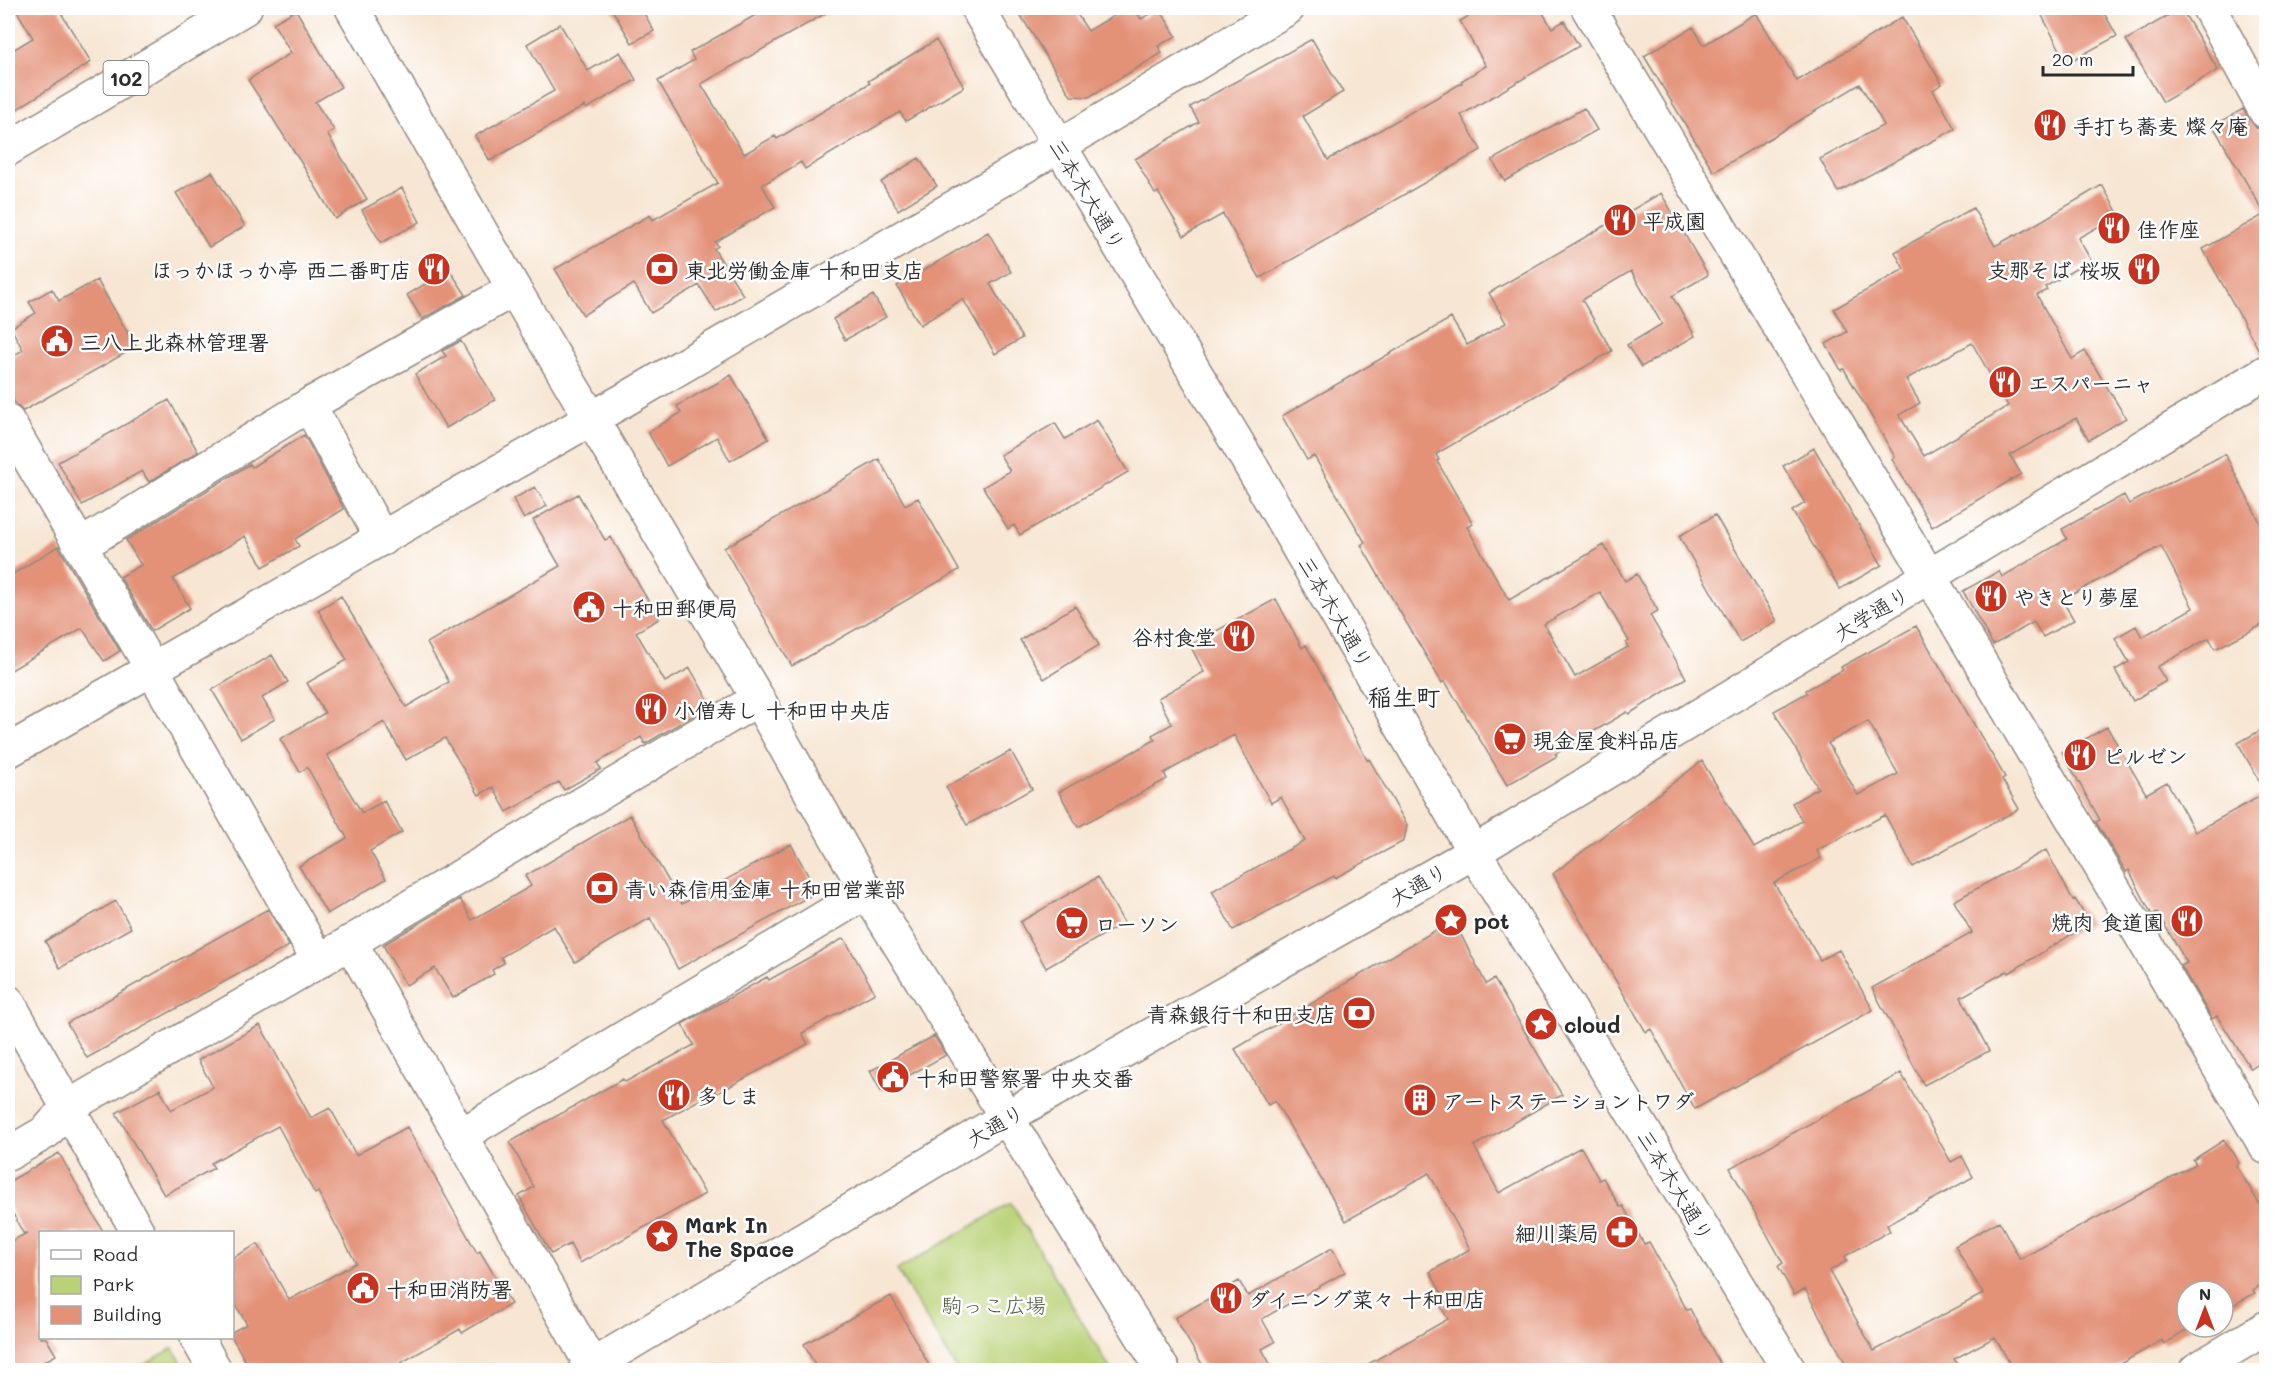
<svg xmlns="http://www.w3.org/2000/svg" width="2274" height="1378" viewBox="0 0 2274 1378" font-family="Mali,'Klee One',sans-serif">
  <rect width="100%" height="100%" fill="#fff"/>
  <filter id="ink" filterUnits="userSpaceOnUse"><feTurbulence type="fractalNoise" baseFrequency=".0167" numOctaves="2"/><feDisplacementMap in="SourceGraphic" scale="12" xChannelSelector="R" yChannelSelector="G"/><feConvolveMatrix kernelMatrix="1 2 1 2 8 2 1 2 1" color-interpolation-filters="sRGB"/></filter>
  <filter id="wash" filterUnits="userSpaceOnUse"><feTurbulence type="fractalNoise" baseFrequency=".008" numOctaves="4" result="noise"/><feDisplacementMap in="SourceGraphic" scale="24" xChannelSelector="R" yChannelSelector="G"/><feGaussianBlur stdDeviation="1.35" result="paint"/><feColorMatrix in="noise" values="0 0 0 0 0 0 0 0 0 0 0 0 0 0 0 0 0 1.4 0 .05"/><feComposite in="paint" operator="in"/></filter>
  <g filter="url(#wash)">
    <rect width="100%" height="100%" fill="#f7e6d3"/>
    <path fill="#b9d277" stroke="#727e51" stroke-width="1.5" d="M 1011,1203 L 1111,1370 L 957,1370 L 897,1270 Z
      M 173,1348 L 186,1370 L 135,1370 Z"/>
    <g id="blocks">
      <path fill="#e39278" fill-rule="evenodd" d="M 15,8 L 58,8 L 91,62 L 8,115 L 8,53 L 33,38 Z
        M 611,8 L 641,8 L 654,31 L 632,43 Z
        M 768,8 L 835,8 L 701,84 L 744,154 L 775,136 L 777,139 L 870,83 L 868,81 L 936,40 L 964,87 L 906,121 L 900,112 L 805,169 L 801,162 L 762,185 L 775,207 L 715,242 L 718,246 L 714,249 L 743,295 L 716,312 L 699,285 L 651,313 L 634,284 L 583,315 L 555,269 L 650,215 L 653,220 L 718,183 L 658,81 L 694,60 L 690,52 Z
        M 1035,8 L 1073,8 L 1088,31 L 1127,8 L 1134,8 L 1141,19 L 1160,9 L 1176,36 L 1158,46 L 1162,53 L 1089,97 L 1071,96 L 1021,16 Z
        M 1483,8 L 1540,8 L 1552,28 L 1564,21 L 1579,46 L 1461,115 L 1481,150 L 1260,278 L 1223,214 L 1184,236 L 1158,192 L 1155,194 L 1135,159 L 1199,122 L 1190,107 L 1312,39 L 1343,92 L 1303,116 L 1328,160 L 1462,83 L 1461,81 L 1486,66 L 1460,21 Z
        M 2038,8 L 2101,8 L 2117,36 L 2067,63 Z
        M 2181,8 L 2218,70 L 2163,102 L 2126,40 Z
        M 296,10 L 341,87 L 315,102 L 334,130 L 327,134 L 367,199 L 335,219 L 302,164 L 248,80 L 291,53 L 273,23 Z
        M 1756,13 L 1797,81 L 1902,17 L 1942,84 L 1933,90 L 1955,129 L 1838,192 L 1820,159 L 1884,125 L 1860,84 L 1714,172 L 1644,56 L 1693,27 L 1704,45 Z
        M 560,24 L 588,71 L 620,52 L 636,80 L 586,109 L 584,106 L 490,161 L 475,136 L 554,91 L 527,44 Z
        M 1584,108 L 1597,130 L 1505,181 L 1492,160 Z
        M 2243,109 L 2256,128 L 2266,131 L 2266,353 L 2261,354 L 2203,249 L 2265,214 L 2213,126 Z
        M 919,158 L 937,186 L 898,210 L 881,182 Z
        M 212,172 L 245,226 L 209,247 L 176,193 Z
        M 2102,185 L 2119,215 L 2078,238 L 2091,260 L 2045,287 L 2047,290 L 2037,295 L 2072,359 L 2085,351 L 2126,418 L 2089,440 L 2076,418 L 2010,455 L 2021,474 L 1932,527 L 1892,459 L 1895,457 L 1844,369 L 1841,370 L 1826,344 L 1847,332 L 1834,309 L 1904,269 L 1895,252 L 1973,208 L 1995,246 L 2015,235 L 2016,236 ZM 1972,343 L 2008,406 L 1924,456 L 1899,415 L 1920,403 L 1906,379 Z
        M 402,188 L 420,222 L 381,243 L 362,210 Z
        M 1661,193 L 1708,275 L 1672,296 L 1695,336 L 1641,367 L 1627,345 L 1662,324 L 1631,271 L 1582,300 L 1612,351 L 1436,454 L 1439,460 L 1437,461 L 1473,524 L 1467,527 L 1509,600 L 1604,545 L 1625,581 L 1637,574 L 1658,611 L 1650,615 L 1686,678 L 1629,714 L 1627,712 L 1555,754 L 1557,756 L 1507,785 L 1445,681 L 1442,683 L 1380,578 L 1361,545 L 1365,542 L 1314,456 L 1307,460 L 1282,416 L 1451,318 L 1467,345 L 1506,323 L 1489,293 ZM 1600,592 L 1629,641 L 1626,643 L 1628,647 L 1575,677 L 1544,624 Z
        M 988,232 L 1011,272 L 990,284 L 1022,338 L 995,354 L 963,299 L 920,325 L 897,286 Z
        M 449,269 L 466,295 L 422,319 L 407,295 Z
        M 97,280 L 136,347 L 23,411 L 16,405 L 8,391 L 8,359 L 23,350 L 11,328 L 36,313 L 29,302 L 52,289 L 59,301 Z
        M 873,295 L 886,317 L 845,340 L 833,319 Z
        M 461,341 L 495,400 L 446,428 L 415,374 L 446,356 L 442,351 Z
        M 731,375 L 769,439 L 730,461 L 717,437 L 667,466 L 648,432 L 681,413 L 677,406 Z
        M 169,400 L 198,452 L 149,482 L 142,471 L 82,505 L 58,462 Z
        M 1097,420 L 1128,472 L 1020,535 L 1014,525 L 1008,529 L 983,487 L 1010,471 L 1000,455 L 1055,423 L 1065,439 Z
        M 304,435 L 344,509 L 295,539 L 299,546 L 263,567 L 245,536 L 173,579 L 190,608 L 152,631 L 120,577 L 141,565 L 126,540 L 250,464 L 252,467 Z
        M 1814,448 L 1882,565 L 1840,589 L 1792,511 L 1805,503 L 1783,466 Z
        M 2225,454 L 2266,534 L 2266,623 L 2215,649 L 2209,638 L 2157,667 L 2166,681 L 2133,701 L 2115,670 L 2129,662 L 2115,638 L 2136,626 L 2142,637 L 2193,608 L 2161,546 L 2062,600 L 2074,620 L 2043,637 L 2034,622 L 1993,645 L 1963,591 L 1999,571 L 2002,577 L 2067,539 L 2062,529 L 2124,495 L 2129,504 Z
        M 879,459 L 905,505 L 918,498 L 959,570 L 792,666 L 724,548 Z
        M 535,487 L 547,506 L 524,519 L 513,499 Z
        M 578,494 L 605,540 L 611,537 L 659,619 L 636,632 L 665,682 L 690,668 L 711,705 L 645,744 L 641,737 L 597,763 L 601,769 L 564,790 L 559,782 L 507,812 L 493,787 L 479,795 L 445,738 L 406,760 L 384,722 L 327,755 L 362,813 L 384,801 L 402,832 L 370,851 L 386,879 L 327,914 L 299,866 L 347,838 L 307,767 L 300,772 L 280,739 L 325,713 L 307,683 L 347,660 L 318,610 L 341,596 L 406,707 L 449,682 L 427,643 L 560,566 L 533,520 Z
        M 1715,515 L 1777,621 L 1740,642 L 1679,536 Z
        M 58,546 L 120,651 L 104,661 L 82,628 L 8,672 L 8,577 Z
        M 1276,599 L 1302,648 L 1306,645 L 1367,760 L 1369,759 L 1407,825 L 1404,841 L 1335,878 L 1334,876 L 1233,930 L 1212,891 L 1305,841 L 1281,797 L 1271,803 L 1234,735 L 1164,773 L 1167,779 L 1078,827 L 1059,792 L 1155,740 L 1152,735 L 1172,724 L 1158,698 L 1204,672 L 1190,645 Z
        M 1075,606 L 1099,645 L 1044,679 L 1020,640 Z
        M 1916,626 L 2005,777 L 2002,779 L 2019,809 L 1913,867 L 1885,815 L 1817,850 L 1821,858 L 1774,883 L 1820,960 L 1839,950 L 1873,1010 L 1695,1109 L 1651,1029 L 1646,1032 L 1553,874 L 1702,761 L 1754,848 L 1802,821 L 1792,803 L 1818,788 L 1774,711 L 1807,693 L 1806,690 L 1843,670 L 1841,667 ZM 1868,721 L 1898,774 L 1858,795 L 1828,743 Z
        M 272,655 L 288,682 L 262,698 L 275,719 L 241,739 L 212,690 Z
        M 2107,727 L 2146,794 L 2167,782 L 2195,832 L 2266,793 L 2238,743 L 2266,727 L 2266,1059 L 2251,1069 L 2217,1016 L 2212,1019 L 2181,966 L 2187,963 L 2157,912 L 2152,915 L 2129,870 L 2126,872 L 2096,822 L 2100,820 L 2062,752 Z
        M 1011,751 L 1032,789 L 967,825 L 946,787 Z
        M 630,815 L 682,904 L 791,844 L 817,892 L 678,969 L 650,918 L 575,962 L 554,926 L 501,957 L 504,963 L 492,970 L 494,974 L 453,998 L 435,968 L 406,985 L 383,945 L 460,899 L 472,920 L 531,886 L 525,876 Z
        M 2046,850 L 2073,900 L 2075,899 L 2090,923 L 2009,973 L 2007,971 L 1961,997 L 1989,1051 L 1924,1085 L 1872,988 L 1972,933 L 1954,901 Z
        M 1098,877 L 1124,923 L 1046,968 L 1020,922 Z
        M 116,901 L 131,928 L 60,968 L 45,941 Z
        M 268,909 L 289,946 L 87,1058 L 67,1023 Z
        M 1441,927 L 1457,927 L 1486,984 L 1494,979 L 1562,1095 L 1474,1146 L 1499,1193 L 1581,1147 L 1599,1180 L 1603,1178 L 1620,1207 L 1623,1206 L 1644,1244 L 1649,1242 L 1687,1310 L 1690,1309 L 1724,1371 L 1356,1371 L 1448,1319 L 1441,1307 L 1447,1303 L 1430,1272 L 1470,1249 L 1429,1173 L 1346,1221 L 1275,1101 L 1268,1105 L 1235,1049 Z
        M 844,938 L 875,993 L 802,1033 L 808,1044 L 716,1094 L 715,1091 L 663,1120 L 705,1194 L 580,1263 L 570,1244 L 551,1254 L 519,1196 L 534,1187 L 510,1142 L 623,1079 L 625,1082 L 694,1045 L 682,1024 L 767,977 L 769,980 Z
        M 260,1025 L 311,1118 L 330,1108 L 356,1155 L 407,1127 L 477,1253 L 480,1251 L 511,1304 L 462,1333 L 460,1329 L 387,1371 L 251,1371 L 232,1337 L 232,1332 L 247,1324 L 232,1299 L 232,1258 L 258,1244 L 289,1300 L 356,1263 L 318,1192 L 315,1194 L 278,1126 L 211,1163 L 214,1168 L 164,1195 L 116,1113 L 160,1089 L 171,1110 L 213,1087 L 198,1060 Z
        M 934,1036 L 946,1055 L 881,1091 L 870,1071 Z
        M 1901,1073 L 1951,1162 L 1962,1156 L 1973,1177 L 1887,1225 L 1890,1231 L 1845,1256 L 1847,1261 L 1829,1271 L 1874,1351 L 1983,1294 L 1955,1246 L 1999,1221 L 2020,1259 L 2196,1164 L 2193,1160 L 2224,1140 L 2239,1163 L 2236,1165 L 2266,1215 L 2266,1282 L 2253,1290 L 2255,1293 L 2223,1311 L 2223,1291 L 2187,1291 L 2187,1327 L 2193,1327 L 2164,1344 L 2162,1340 L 2108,1371 L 2014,1371 L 1995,1337 L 1954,1359 L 1961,1371 L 1839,1371 L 1847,1366 L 1805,1289 L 1794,1295 L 1778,1266 L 1783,1263 L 1730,1168 Z
        M 59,1153 L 104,1233 L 40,1233 L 40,1338 L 46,1338 L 56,1355 L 28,1371 L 15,1371 L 8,1358 L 8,1243 L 27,1233 L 23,1233 L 8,1204 L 8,1182 Z
        M 1332,1248 L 1345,1272 L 1262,1319 L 1275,1342 L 1262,1349 L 1274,1371 L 1206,1371 L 1175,1318 L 1239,1281 L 1248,1296 Z
        M 891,1296 L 932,1371 L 818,1371 L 804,1344 Z"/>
    </g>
  </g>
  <g filter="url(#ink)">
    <use href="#blocks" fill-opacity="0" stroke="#91887f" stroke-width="1.5"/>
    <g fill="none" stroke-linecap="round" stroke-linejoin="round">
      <defs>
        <path id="minor" d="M 352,8 L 514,289 L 758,699 L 867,892 L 1163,1370
          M 1588,8 L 1947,606 L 2266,1147
          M 2209,8 L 2266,112
          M 309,405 L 382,539
          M 8,422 L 152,669 L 319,961
          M 80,546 L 309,405 L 514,289
          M 8,751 L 626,399 L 1059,146 L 1288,8
          M 350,942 L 592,1366
          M 8,1002 L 138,1232
          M 460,1136 L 867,892
          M 8,1154 L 46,1132 L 68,1107 L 319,961 L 758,699
          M 197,1338 L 215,1370
          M 585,1370 L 1007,1117 L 1474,852 L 2266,372
          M 2196,1370 L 2266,1328"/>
        <path id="highway" d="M 977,8 L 1247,459 L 1474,852 L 1789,1370
          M 8,149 L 245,8"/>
      </defs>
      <use href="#minor" stroke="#91887f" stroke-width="36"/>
      <use href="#highway" stroke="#91887f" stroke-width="36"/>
      <use href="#minor" stroke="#fff" stroke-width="33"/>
      <use href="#highway" stroke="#fff" stroke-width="33"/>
    </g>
  </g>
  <defs>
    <symbol id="restaurant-disc" viewBox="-11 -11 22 22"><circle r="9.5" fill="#c8321e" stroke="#fff"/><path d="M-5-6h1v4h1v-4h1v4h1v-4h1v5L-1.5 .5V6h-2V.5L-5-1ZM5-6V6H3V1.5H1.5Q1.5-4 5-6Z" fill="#fff"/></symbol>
    <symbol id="bank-disc" viewBox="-11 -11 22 22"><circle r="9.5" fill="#c8321e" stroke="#fff"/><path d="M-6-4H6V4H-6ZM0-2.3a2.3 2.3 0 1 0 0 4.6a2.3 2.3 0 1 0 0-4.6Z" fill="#fff"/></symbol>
    <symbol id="civic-disc" viewBox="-11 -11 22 22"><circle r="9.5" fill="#c8321e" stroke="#fff"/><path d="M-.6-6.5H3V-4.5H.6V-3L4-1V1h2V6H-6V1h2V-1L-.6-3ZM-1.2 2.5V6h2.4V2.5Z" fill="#fff"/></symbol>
    <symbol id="supermarket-disc" viewBox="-11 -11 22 22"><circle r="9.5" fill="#c8321e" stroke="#fff"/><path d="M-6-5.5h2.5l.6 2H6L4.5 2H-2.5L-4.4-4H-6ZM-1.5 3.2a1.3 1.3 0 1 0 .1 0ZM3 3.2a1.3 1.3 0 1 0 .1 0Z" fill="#fff"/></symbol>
    <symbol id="sight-disc" viewBox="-11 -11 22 22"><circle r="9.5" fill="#c8321e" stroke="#fff"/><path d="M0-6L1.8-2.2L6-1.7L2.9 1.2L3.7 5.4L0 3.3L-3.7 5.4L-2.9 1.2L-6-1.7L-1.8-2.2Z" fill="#fff"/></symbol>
    <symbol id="building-disc" viewBox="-11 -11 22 22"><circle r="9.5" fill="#c8321e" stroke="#fff"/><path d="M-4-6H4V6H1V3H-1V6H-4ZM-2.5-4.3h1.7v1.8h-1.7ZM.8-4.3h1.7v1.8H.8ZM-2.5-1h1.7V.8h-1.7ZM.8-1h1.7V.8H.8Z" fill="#fff"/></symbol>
    <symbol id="pharmacy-disc" viewBox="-11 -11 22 22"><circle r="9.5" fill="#c8321e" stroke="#fff"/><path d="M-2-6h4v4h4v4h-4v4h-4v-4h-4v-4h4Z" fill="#fff"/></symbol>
  </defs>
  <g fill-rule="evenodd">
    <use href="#restaurant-disc" x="2031" y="106" width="38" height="38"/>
    <use href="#restaurant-disc" x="1601" y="201" width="38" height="38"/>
    <use href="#restaurant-disc" x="2095" y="209" width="38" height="38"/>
    <use href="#restaurant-disc" x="415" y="250" width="38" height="38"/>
    <use href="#bank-disc" x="643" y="250" width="38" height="38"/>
    <use href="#restaurant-disc" x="2125" y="250" width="38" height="38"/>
    <use href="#civic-disc" x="38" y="322" width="38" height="38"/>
    <use href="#restaurant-disc" x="1986" y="363" width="38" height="38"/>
    <use href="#restaurant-disc" x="1972" y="577" width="38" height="38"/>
    <use href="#civic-disc" x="570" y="588" width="38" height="38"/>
    <use href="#restaurant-disc" x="1220" y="617" width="38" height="38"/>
    <use href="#restaurant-disc" x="632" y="690" width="38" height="38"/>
    <use href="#supermarket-disc" x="1491" y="720" width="38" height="38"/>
    <use href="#restaurant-disc" x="2061" y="736" width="38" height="38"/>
    <use href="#bank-disc" x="583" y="869" width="38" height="38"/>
    <use href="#sight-disc" x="1432" y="901" width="38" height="38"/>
    <use href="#restaurant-disc" x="2168" y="902" width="38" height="38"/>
    <use href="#supermarket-disc" x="1053" y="904" width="38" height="38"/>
    <use href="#bank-disc" x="1340" y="994" width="38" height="38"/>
    <use href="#sight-disc" x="1522" y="1005" width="38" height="38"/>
    <use href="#civic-disc" x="874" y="1058" width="38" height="38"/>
    <use href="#restaurant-disc" x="655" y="1076" width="38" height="38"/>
    <use href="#building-disc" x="1401" y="1081" width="38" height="38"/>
    <use href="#pharmacy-disc" x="1603" y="1213" width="38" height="38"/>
    <use href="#sight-disc" x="643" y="1217" width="38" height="38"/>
    <use href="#civic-disc" x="344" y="1269" width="38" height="38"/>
    <use href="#restaurant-disc" x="1207" y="1279" width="38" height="38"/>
  </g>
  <g text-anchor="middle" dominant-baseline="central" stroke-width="5" stroke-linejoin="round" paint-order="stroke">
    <rect fill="#fff" stroke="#6b6b6b" stroke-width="1.5" x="103.5" y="61" width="45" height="34" rx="4.5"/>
    <g font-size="20" font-weight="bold" fill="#2b2b2b">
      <text x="126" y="78">102</text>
    </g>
    <g font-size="21" font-weight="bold" fill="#2b2b2b" stroke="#fff" text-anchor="start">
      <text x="2073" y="125">手打ち蕎麦 燦々庵</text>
      <text x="1643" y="220">平成園</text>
      <text x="2137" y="228">佳作座</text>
      <text x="411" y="269" text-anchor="end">ほっかほっか亭 西二番町店</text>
      <text x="685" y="269">東北労働金庫 十和田支店</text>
      <text x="2121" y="269" text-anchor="end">支那そば 桜坂</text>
      <text x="80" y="341">三八上北森林管理署</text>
      <text x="2028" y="382">エスパーニャ</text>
      <text x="2014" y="596">やきとり夢屋</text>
      <text x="612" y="607">十和田郵便局</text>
      <text x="1216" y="636" text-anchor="end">谷村食堂</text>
      <text x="674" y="709">小僧寿し 十和田中央店</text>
      <text x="1533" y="739">現金屋食料品店</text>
      <text x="2103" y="755">ピルゼン</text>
      <text x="625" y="888">青い森信用金庫 十和田営業部</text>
      <text x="1474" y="920">pot</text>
      <text x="2164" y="921" text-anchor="end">焼肉 食道園</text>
      <text x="1095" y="923">ローソン</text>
      <text x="1336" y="1013" text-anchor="end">青森銀行十和田支店</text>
      <text x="1564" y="1024">cloud</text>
      <text x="916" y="1077">十和田警察署 中央交番</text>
      <text x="697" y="1095">多しま</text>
      <text x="1443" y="1100">アートステーショントワダ</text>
      <text x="685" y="1224">Mark In<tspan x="685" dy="24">The Space</tspan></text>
      <text x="1599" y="1232" text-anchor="end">細川薬局</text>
      <text x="386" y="1288">十和田消防署</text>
      <text x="1249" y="1298">ダイニング菜々 十和田店</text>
    </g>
    <g font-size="21" fill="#2b2b2b" stroke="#fff">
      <text transform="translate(1088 194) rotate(59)">三本木大通り</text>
      <text transform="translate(1336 612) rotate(60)">三本木大通り</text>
      <text transform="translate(1871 613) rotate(-31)">大学通り</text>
      <text transform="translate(1418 884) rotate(-30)">大通り</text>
      <text transform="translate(995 1125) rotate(-30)">大通り</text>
      <text transform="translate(1676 1185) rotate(59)">三本木大通り</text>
    </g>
    <g font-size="21" fill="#565d42" stroke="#fff">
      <text x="994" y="1304">駒っこ広場</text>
    </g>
    <g font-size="24" font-weight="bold" fill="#2b2b2b" stroke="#fff">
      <text x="1404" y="696">稲生町</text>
    </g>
  </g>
  <rect width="2274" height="1378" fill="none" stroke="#fff" stroke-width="30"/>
  <rect x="39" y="1231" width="195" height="108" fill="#ffffff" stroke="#aaaaaa" stroke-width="1.5"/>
  <rect x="51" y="1250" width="30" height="9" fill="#ffffff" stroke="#aaaaaa" stroke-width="1.5"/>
  <text x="93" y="1261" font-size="18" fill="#2b2b2b">Road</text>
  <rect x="51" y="1276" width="30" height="18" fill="#b9d277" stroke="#aaaaaa" stroke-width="1.5"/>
  <text x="93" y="1291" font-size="18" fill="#2b2b2b">Park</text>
  <rect x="51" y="1306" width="30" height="18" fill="#e39278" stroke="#aaaaaa" stroke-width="1.5"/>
  <text x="93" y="1321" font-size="18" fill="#2b2b2b">Building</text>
  <g transform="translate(2205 1309)"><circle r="28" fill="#ffffff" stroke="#aaaaaa" stroke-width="1.5"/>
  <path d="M0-4.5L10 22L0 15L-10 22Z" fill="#c8321e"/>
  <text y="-9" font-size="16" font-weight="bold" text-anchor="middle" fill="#2b2b2b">N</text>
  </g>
  <path d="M2043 66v9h90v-9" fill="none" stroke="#2b2b2b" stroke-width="3"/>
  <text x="2052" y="66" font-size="18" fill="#2b2b2b" stroke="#ffffff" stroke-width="4.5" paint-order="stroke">20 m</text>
</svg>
